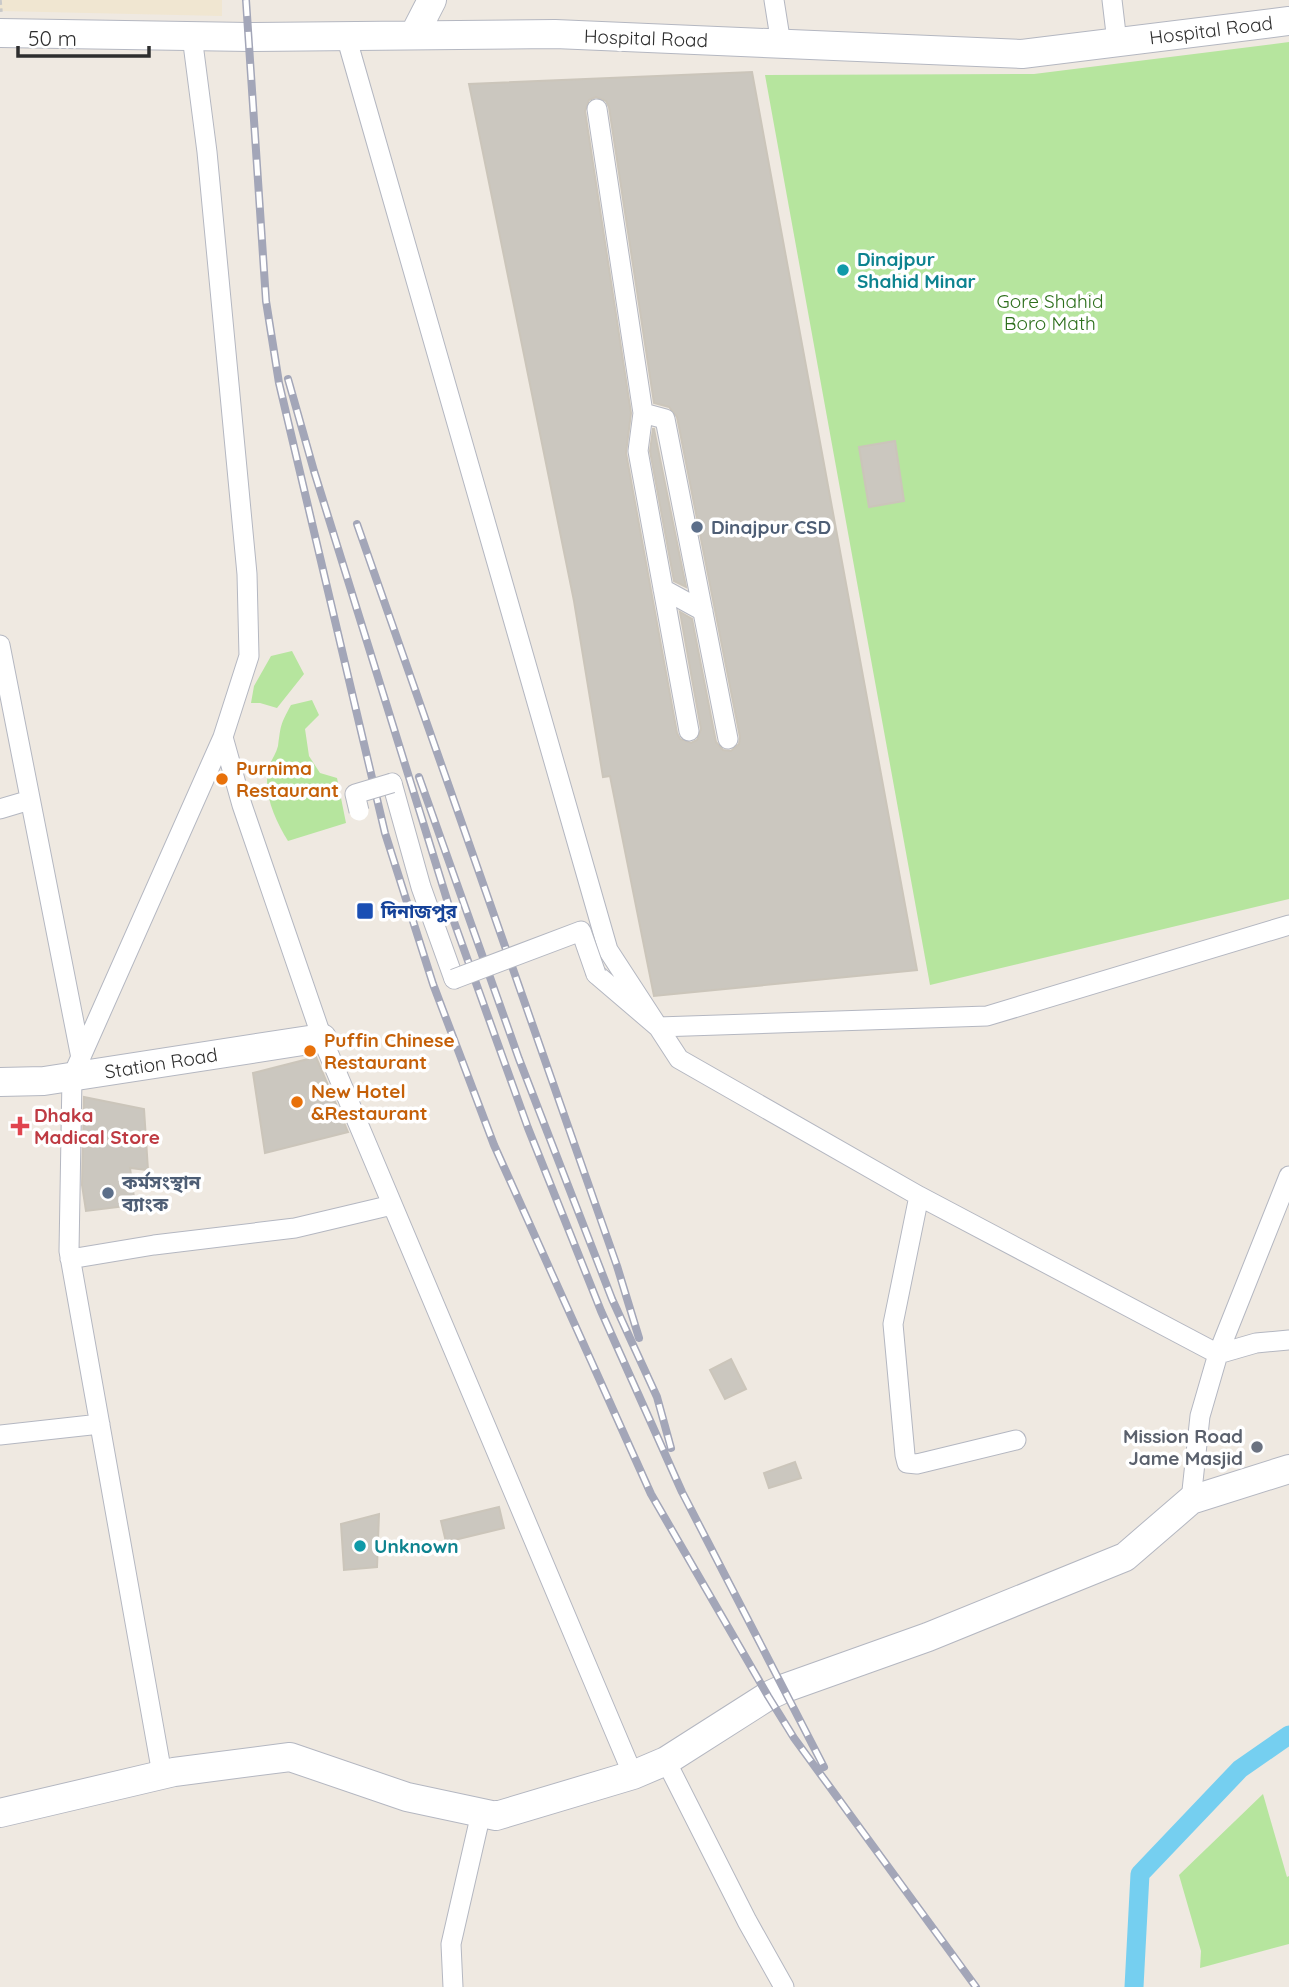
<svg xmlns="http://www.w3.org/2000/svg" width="1289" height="1987" viewBox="0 0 1289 1987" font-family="Quicksand,'Noto Sans Bengali',sans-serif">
  <rect width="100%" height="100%" fill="#efe9e1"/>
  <path fill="#f0e6d1" d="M 0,0 L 222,0 L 222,16 L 0,11 Z"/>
  <path fill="#b6e59e" d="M 1289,42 L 1289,899 L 930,985 L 765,75 L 1034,74 Z
    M 292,651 L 304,674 L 277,708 L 260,703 L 251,703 L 254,686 L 271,656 Z
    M 312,700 L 319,715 L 305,729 L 309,756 L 320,773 L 337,778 L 346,823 L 288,841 C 275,820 262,792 269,767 C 271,760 276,754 278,746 C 281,725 280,725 291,705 Z
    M 1263,1794 L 1287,1877 L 1289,1876 L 1289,1944 L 1200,1968 L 1201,1951 L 1179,1875 Z"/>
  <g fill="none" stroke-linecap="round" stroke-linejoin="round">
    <path stroke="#75cff0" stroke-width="19" d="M 1134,1987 L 1140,1874 L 1240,1769 L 1289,1735"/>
  </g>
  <path fill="#cbc7bf" stroke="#cbc5ba" stroke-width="2" fill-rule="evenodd" d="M 752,72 L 917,970 L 654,996 L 610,776 L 603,777 L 574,601 L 469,84 ZM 596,97 L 606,101 L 609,107 L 654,403 L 669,407 L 677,417 L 740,737 L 739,744 L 731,751 L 723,750 L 716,742 L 692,619 L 680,612 L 701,729 L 697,740 L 691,743 L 680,739 L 677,733 L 626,453 L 631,413 L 585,111 L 589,100 Z
    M 653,429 L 654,429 L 686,587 L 674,581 L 650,451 Z
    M 895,441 L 904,501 L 869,507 L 859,447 Z
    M 316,1057 L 348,1132 L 265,1153 L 253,1073 Z
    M 84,1097 L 144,1109 L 148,1170 L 130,1168 L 135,1205 L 86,1211 L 82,1185 Z
    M 731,1359 L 746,1389 L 725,1399 L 710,1370 Z
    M 795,1462 L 801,1478 L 769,1488 L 764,1473 Z
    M 499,1507 L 504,1528 L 446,1542 L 441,1521 Z
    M 379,1514 L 377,1567 L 344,1570 L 341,1524 Z"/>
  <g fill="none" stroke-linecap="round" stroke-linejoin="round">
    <defs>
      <path id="street" d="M 774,0 L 781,44
        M 1112,0 L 1117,42
        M 192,36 L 207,152 L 247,574 L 249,656 L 223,737 L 242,805 L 322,1038 L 633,1775
        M 346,36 L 608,950 L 679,1059 L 919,1196 L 1218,1354 L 1256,1343 L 1289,1340
        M 597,109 L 643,413 L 638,451 L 689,731
        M 643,413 L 665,419 L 728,739
        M 663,589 L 703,611
        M 0,645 L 81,1058
        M 392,783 L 421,887 L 454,979
        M 0,809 L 30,800
        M 596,974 L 658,1027 L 987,1016 L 1289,925
        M 919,1196 L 893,1324 L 905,1455 L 907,1463 L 917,1464 L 1016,1440
        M 70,1259 L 154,1245 L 295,1228 L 392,1205
        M 0,1435 L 100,1424
        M 1191,1500 L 1200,1416 L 1218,1354 L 1289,1176
        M 666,1761 L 747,1921 L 784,1987
        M 162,1774 L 69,1251 L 72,1077 L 223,737
        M 453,1987 L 451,1944 L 481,1813"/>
      <path id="secondary" d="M 0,33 L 249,37 L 555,34 L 1022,54 L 1289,21
        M 414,35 L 432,0
        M 0,1082 L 44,1081 L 322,1038
        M 0,1813 L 174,1772 L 290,1757 L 407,1797 L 496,1816 L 633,1775 L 666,1761 L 768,1696 L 785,1688 L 928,1637 L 1125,1557 L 1191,1500 L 1289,1469"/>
    </defs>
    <use href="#street" stroke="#b4b7c1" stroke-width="21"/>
    <use href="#secondary" stroke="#b4b7c1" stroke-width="30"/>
    <path stroke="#c9c9c9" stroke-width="3.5" stroke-dasharray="5 3.5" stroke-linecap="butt" d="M 0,0 L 1,12"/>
    <use href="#street" stroke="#fff" stroke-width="19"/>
    <use href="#secondary" stroke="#fff" stroke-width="28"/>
    <defs>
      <path id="rail" d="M 246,0 L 266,301 L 279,383 L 385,833 L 433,984 L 494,1145 L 651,1494 L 768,1696 L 794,1738 L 976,1987
        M 288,379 L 314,471 L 453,919 L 528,1128 L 601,1311 L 682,1492 L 824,1767
        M 357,524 L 617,1266 L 639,1338
        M 419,777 L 519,1059 L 612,1299 L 657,1397 L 671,1448"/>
    </defs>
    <use href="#rail" stroke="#a3a6b8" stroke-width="8"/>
    <use href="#rail" stroke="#fff" stroke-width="5" stroke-dasharray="16" stroke-linecap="butt"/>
    <defs>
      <path id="street-bridge" d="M 359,811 L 355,794 L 392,783
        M 454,979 L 581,931 L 596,974"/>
    </defs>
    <use href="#street-bridge" stroke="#b4b7c1" stroke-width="21" stroke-linecap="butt"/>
    <use href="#street-bridge" stroke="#fff" stroke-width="19"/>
  </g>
  <g fill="#0f9aa8" stroke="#fff" stroke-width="2.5">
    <circle cx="843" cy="270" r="7"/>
    <circle cx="360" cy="1546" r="7"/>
  </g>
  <g fill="#5c6f8a" stroke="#fff" stroke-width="2.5">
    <circle cx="697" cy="527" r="7"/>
    <circle cx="108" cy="1193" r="7"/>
  </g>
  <g fill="#e8710a" stroke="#fff" stroke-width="2.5">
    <circle cx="222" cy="779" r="7"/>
    <circle cx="310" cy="1051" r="7"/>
    <circle cx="297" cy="1102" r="7"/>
  </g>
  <rect fill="#1a4fb4" stroke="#fff" stroke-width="2.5" x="356" y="902" width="18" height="18" rx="3.5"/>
  <path fill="#e0444e" stroke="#fff" stroke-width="2.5" d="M16.5 1115.5h7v7h7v7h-7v7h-7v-7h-7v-7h7z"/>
  <circle fill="#6b7280" stroke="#fff" stroke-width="2.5" cx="1257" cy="1447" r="7"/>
  <g text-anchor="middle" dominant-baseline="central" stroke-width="7" stroke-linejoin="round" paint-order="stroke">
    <g font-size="19" fill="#2e2e2e" stroke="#fff">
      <text transform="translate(1211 30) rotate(-7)">Hospital Road</text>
      <text transform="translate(646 38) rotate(2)">Hospital Road</text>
      <text transform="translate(161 1063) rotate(-9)">Station Road</text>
    </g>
    <g font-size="19" font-weight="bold" fill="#0d838f" stroke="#fff" text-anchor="start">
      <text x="857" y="259">Dinajpur<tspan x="857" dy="22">Shahid Minar</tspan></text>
      <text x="374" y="1546">Unknown</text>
    </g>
    <g font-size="19" fill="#2c6e1b" stroke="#fff">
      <text x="1050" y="301">Gore Shahid<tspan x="1050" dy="22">Boro Math</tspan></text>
    </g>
    <g font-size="19" font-weight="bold" fill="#4e5e75" stroke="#fff" text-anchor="start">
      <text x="711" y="527">Dinajpur CSD</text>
      <text x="122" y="1182">কর্মসংস্থান<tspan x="122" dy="22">ব্যাংক</tspan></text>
    </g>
    <g font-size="19" font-weight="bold" fill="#c56008" stroke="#fff" text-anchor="start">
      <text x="236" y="768">Purnima<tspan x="236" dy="22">Restaurant</tspan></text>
      <text x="324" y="1040">Puffin Chinese<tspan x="324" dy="22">Restaurant</tspan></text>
      <text x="311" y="1091">New Hotel<tspan x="311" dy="22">&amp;Restaurant</tspan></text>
    </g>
    <g font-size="19" font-weight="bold" fill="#164399" stroke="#fff" text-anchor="start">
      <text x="381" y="911">দিনাজপুর</text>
    </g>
    <g font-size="19" font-weight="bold" fill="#be3a42" stroke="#fff" text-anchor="start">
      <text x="34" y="1115">Dhaka<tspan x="34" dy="22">Madical Store</tspan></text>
    </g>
    <g font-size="19" font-weight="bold" fill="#5b616d" stroke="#fff" text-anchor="end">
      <text x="1243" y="1436">Mission Road<tspan x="1243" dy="22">Jame Masjid</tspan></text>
    </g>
  </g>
  <path d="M18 46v10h131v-10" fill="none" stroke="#2e2e2e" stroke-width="3.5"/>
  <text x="28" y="46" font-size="21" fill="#2e2e2e" stroke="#ffffff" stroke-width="5" paint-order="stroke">50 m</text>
</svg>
